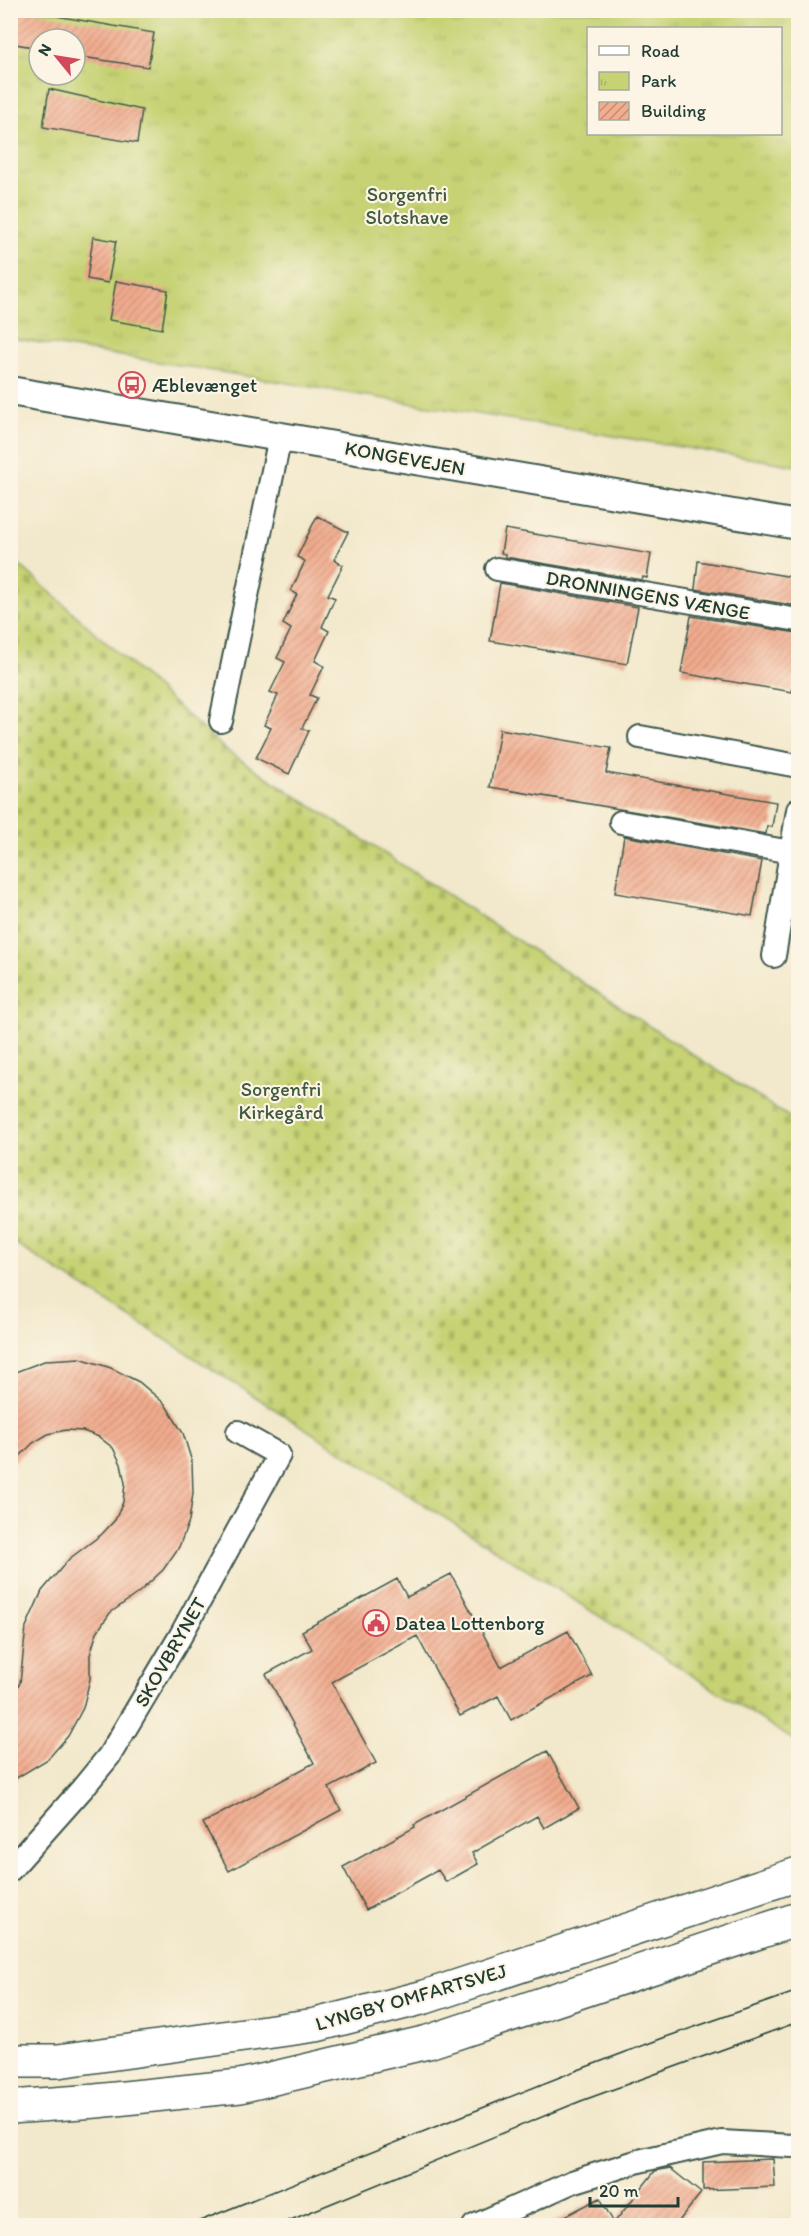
<svg xmlns="http://www.w3.org/2000/svg" width="809" height="2236" viewBox="0 0 809 2236" font-family="Itim,sans-serif">
  <defs>
    <pattern id="cemetery-stones" width="16" height="16" patternUnits="userSpaceOnUse" patternTransform="scale(1.5)"><rect width="16" height="16" fill="#c6d273"/><path d="M2 7V4a2 2 0 0 1 4 0v3zM10 15v-3a2 2 0 0 1 4 0v3z" fill="#aab564"/></pattern>
    <pattern id="park-tufts" width="24" height="20" patternUnits="userSpaceOnUse" patternTransform="scale(1.5)"><rect width="24" height="20" fill="#c6d273"/><path d="M3 7l-1-3M5 7V3M7 7l1-3M15 17l-1-3M17 17v-4M19 17l1-3" fill="none" stroke="#aab564"/></pattern>
    <pattern id="building-hatch" width="6" height="6" patternUnits="userSpaceOnUse" patternTransform="scale(1.5)"><rect width="6" height="6" fill="#f2ac8e"/><path d="M-1 1l2-2M0 6l6-6M5 7l2-2" fill="none" stroke="#c38d75"/></pattern>
  </defs>
  <rect width="100%" height="100%" fill="#fcf5e5"/>
  <filter id="ink" filterUnits="userSpaceOnUse"><feTurbulence type="fractalNoise" baseFrequency=".0167" numOctaves="2"/><feDisplacementMap in="SourceGraphic" scale="12" xChannelSelector="R" yChannelSelector="G"/><feConvolveMatrix kernelMatrix="1 2 1 2 8 2 1 2 1" color-interpolation-filters="sRGB"/></filter>
  <filter id="wash" filterUnits="userSpaceOnUse"><feTurbulence type="fractalNoise" baseFrequency=".008" numOctaves="4" result="noise"/><feDisplacementMap in="SourceGraphic" scale="24" xChannelSelector="R" yChannelSelector="G"/><feGaussianBlur stdDeviation="1.35" result="paint"/><feColorMatrix in="noise" values="0 0 0 0 0 0 0 0 0 0 0 0 0 0 0 0 0 1.4 0 .05"/><feComposite in="paint" operator="in"/></filter>
  <g filter="url(#wash)">
    <rect width="100%" height="100%" fill="#f2e8cb"/>
    <path fill="url(#cemetery-stones)" stroke="#728854" stroke-width="1.5" d="M 11,557 L 227,751 L 798,1123 L 798,1743 L 11,1241 Z"/>
    <path fill="url(#park-tufts)" stroke="#728854" stroke-width="1.5" fill-rule="evenodd" d="M 10,11 L 798,11 L 798,466 L 11,338 ZM 588,28 L 780,28 L 780,134 L 588,134 ZM 39,39 L 75,39 L 75,75 L 39,75 Z"/>
    <g id="blocks">
      <path fill="url(#building-hatch)" d="M 10,10 L 22,10 L 154,33 L 148,67 L 75,56 L 75,39 L 39,39 L 39,48 L 10,43 Z
        M 49,89 L 142,110 L 137,143 L 43,127 Z
        M 93,237 L 116,241 L 108,283 L 87,279 Z
        M 116,281 L 168,290 L 162,329 L 109,320 Z
        M 317,516 L 348,532 L 334,560 L 343,565 L 328,595 L 335,598 L 322,627 L 329,631 L 315,661 L 324,666 L 310,695 L 317,698 L 302,728 L 309,731 L 289,774 L 256,758 L 271,728 L 264,725 L 278,695 L 270,692 L 285,662 L 277,658 L 291,629 L 283,624 L 297,594 L 291,591 L 305,561 L 297,557 Z
        M 505,529 L 651,554 L 647,578 L 643,577 L 642,580 L 505,557 L 505,554 L 501,553 Z
        M 698,561 L 798,578 L 798,606 L 695,589 Z
        M 500,583 L 638,607 L 627,664 L 490,641 Z
        M 691,616 L 798,633 L 798,653 L 792,692 L 681,673 Z
        M 500,729 L 611,748 L 606,773 L 776,802 L 772,827 L 767,826 L 766,834 L 490,787 Z
        M 624,836 L 762,861 L 752,916 L 615,893 Z
        M 80,1358 L 111,1368 L 139,1382 L 165,1404 L 183,1433 L 192,1462 L 193,1493 L 189,1521 L 179,1547 L 163,1570 L 138,1593 L 110,1613 L 97,1632 L 90,1655 L 90,1679 L 83,1708 L 68,1736 L 48,1759 L 10,1782 L 10,1700 L 20,1683 L 26,1627 L 42,1591 L 69,1559 L 102,1534 L 115,1520 L 123,1502 L 125,1483 L 121,1464 L 113,1448 L 99,1437 L 83,1431 L 66,1430 L 48,1434 L 33,1443 L 10,1466 L 10,1374 L 47,1360 Z
        M 451,1574 L 501,1667 L 568,1631 L 592,1676 L 511,1720 L 498,1696 L 460,1716 L 417,1636 L 332,1682 L 376,1763 L 329,1788 L 341,1810 L 229,1871 L 203,1823 L 314,1763 L 266,1674 L 312,1649 L 302,1631 L 397,1579 L 407,1597 Z
        M 547,1751 L 579,1808 L 544,1828 L 537,1816 L 472,1853 L 478,1864 L 446,1882 L 438,1870 L 366,1910 L 343,1867 L 415,1827 L 414,1825 Z
        M 773,2159 L 775,2187 L 703,2190 L 703,2162 Z
        M 670,2168 L 701,2193 L 675,2226 L 546,2226 L 600,2198 L 614,2223 L 655,2171 Z"/>
    </g>
  </g>
  <g filter="url(#ink)">
    <use href="#blocks" fill-opacity="0" stroke="#3f574b" stroke-width="1.5"/>
    <g fill="none" stroke-linecap="round" stroke-linejoin="round">
      <defs>
        <path id="minor" d="M 497,569 L 798,620
          M 221,721 L 280,437
          M 640,737 L 798,766
          M 621,822 L 791,852
          M 774,956 L 798,810
          M 10,1870 L 82,1789 L 109,1756 L 181,1635 L 279,1455 L 238,1432
          M 474,2226 L 572,2182 L 639,2161 L 722,2142 L 792,2146 L 798,2144"/>
        <path id="tertiary" d="M 10,391 L 798,525"/>
        <path id="motorway" d="M 10,2061 L 58,2061 L 316,2025 L 425,1997 L 798,1874
          M 10,2107 L 96,2101 L 240,2086 L 428,2042 L 798,1919"/>
      </defs>
      <use href="#minor" stroke="#3f574b" stroke-width="26"/>
      <use href="#tertiary" stroke="#3f574b" stroke-width="32"/>
      <use href="#motorway" stroke="#3f574b" stroke-width="36"/>
      <use href="#minor" stroke="#fff" stroke-width="22"/>
      <use href="#tertiary" stroke="#fff" stroke-width="28"/>
      <use href="#motorway" stroke="#fff" stroke-width="33"/>
      <path stroke="#1f3d34" stroke-width="1.5" d="M 187,2226 L 570,2073 L 663,2038 L 798,1991
        M 276,2226 L 581,2101 L 798,2022"/>
    </g>
  </g>
  <defs>
    <symbol id="bus-ring" viewBox="-11 -11 22 22"><circle r="9.5" fill="#fcf5e5" stroke="#d1495b" stroke-width="1.5"/><path d="M-5-6H5V4H4V6H2V4H-2V6H-4V4H-5ZM-3.5-4V0h7V-4ZM-3.5 1.2v1.5H-2V1.2ZM2 1.2v1.5H3.5V1.2Z" fill="#d1495b"/></symbol>
    <symbol id="civic-ring" viewBox="-11 -11 22 22"><circle r="9.5" fill="#fcf5e5" stroke="#d1495b" stroke-width="1.5"/><path d="M-.6-6.5H3V-4.5H.6V-3L4-1V1h2V6H-6V1h2V-1L-.6-3ZM-1.2 2.5V6h2.4V2.5Z" fill="#d1495b"/></symbol>
  </defs>
  <g fill-rule="evenodd">
    <use href="#bus-ring" x="117" y="370" width="30" height="30"/>
    <use href="#civic-ring" x="361" y="1608" width="30" height="30"/>
  </g>
  <g text-anchor="middle" dominant-baseline="central" stroke-width="4.5" stroke-linejoin="round" paint-order="stroke">
    <g font-size="20" fill="#405b41" stroke="#fcf5e5">
      <text x="407" y="194">Sorgenfri<tspan x="407" dy="23">Slotshave</tspan></text>
      <text x="281" y="1089">Sorgenfri<tspan x="281" dy="23">Kirkegård</tspan></text>
    </g>
    <g font-size="20" fill="#1f3d34" stroke="#fcf5e5" text-anchor="start">
      <text x="152" y="385">Æblevænget</text>
      <text x="395" y="1623">Datea Lottenborg</text>
    </g>
    <g font-size="20" fill="#1f3d34" stroke="#fcf5e5">
      <text transform="translate(405 458) rotate(10)">KONGEVEJEN</text>
      <text transform="translate(648 595) rotate(10)">DRONNINGENS VÆNGE</text>
      <text transform="translate(170 1652) rotate(-60)">SKOVBRYNET</text>
      <text transform="translate(411 1997) rotate(-16)">LYNGBY OMFARTSVEJ</text>
    </g>
  </g>
  <rect width="809" height="2236" fill="none" stroke="#fcf5e5" stroke-width="36"/>
  <rect x="587" y="27" width="195" height="108" fill="#fcf5e5" stroke="#a4ab9e" stroke-width="1.5"/>
  <rect x="599" y="46" width="30" height="9" fill="#ffffff" stroke="#a4ab9e" stroke-width="1.5"/>
  <text x="641" y="57" font-size="18" fill="#1f3d34">Road</text>
  <rect x="599" y="72" width="30" height="18" fill="url(#park-tufts)" stroke="#a4ab9e" stroke-width="1.5"/>
  <text x="641" y="87" font-size="18" fill="#1f3d34">Park</text>
  <rect x="599" y="102" width="30" height="18" fill="url(#building-hatch)" stroke="#a4ab9e" stroke-width="1.5"/>
  <text x="641" y="117" font-size="18" fill="#1f3d34">Building</text>
  <g transform="translate(57 57) rotate(300)"><circle r="28" fill="#fcf5e5" stroke="#a4ab9e" stroke-width="1.5"/>
  <path d="M0-4.5L10 22L0 15L-10 22Z" fill="#d1495b"/>
  <text y="-9" font-size="16" font-weight="bold" text-anchor="middle" fill="#1f3d34">N</text>
  </g>
  <path d="M590 2197v9h88v-9" fill="none" stroke="#1f3d34" stroke-width="3"/>
  <text x="599" y="2197" font-size="18" fill="#1f3d34" stroke="#fcf5e5" stroke-width="4.5" paint-order="stroke">20 m</text>
</svg>
